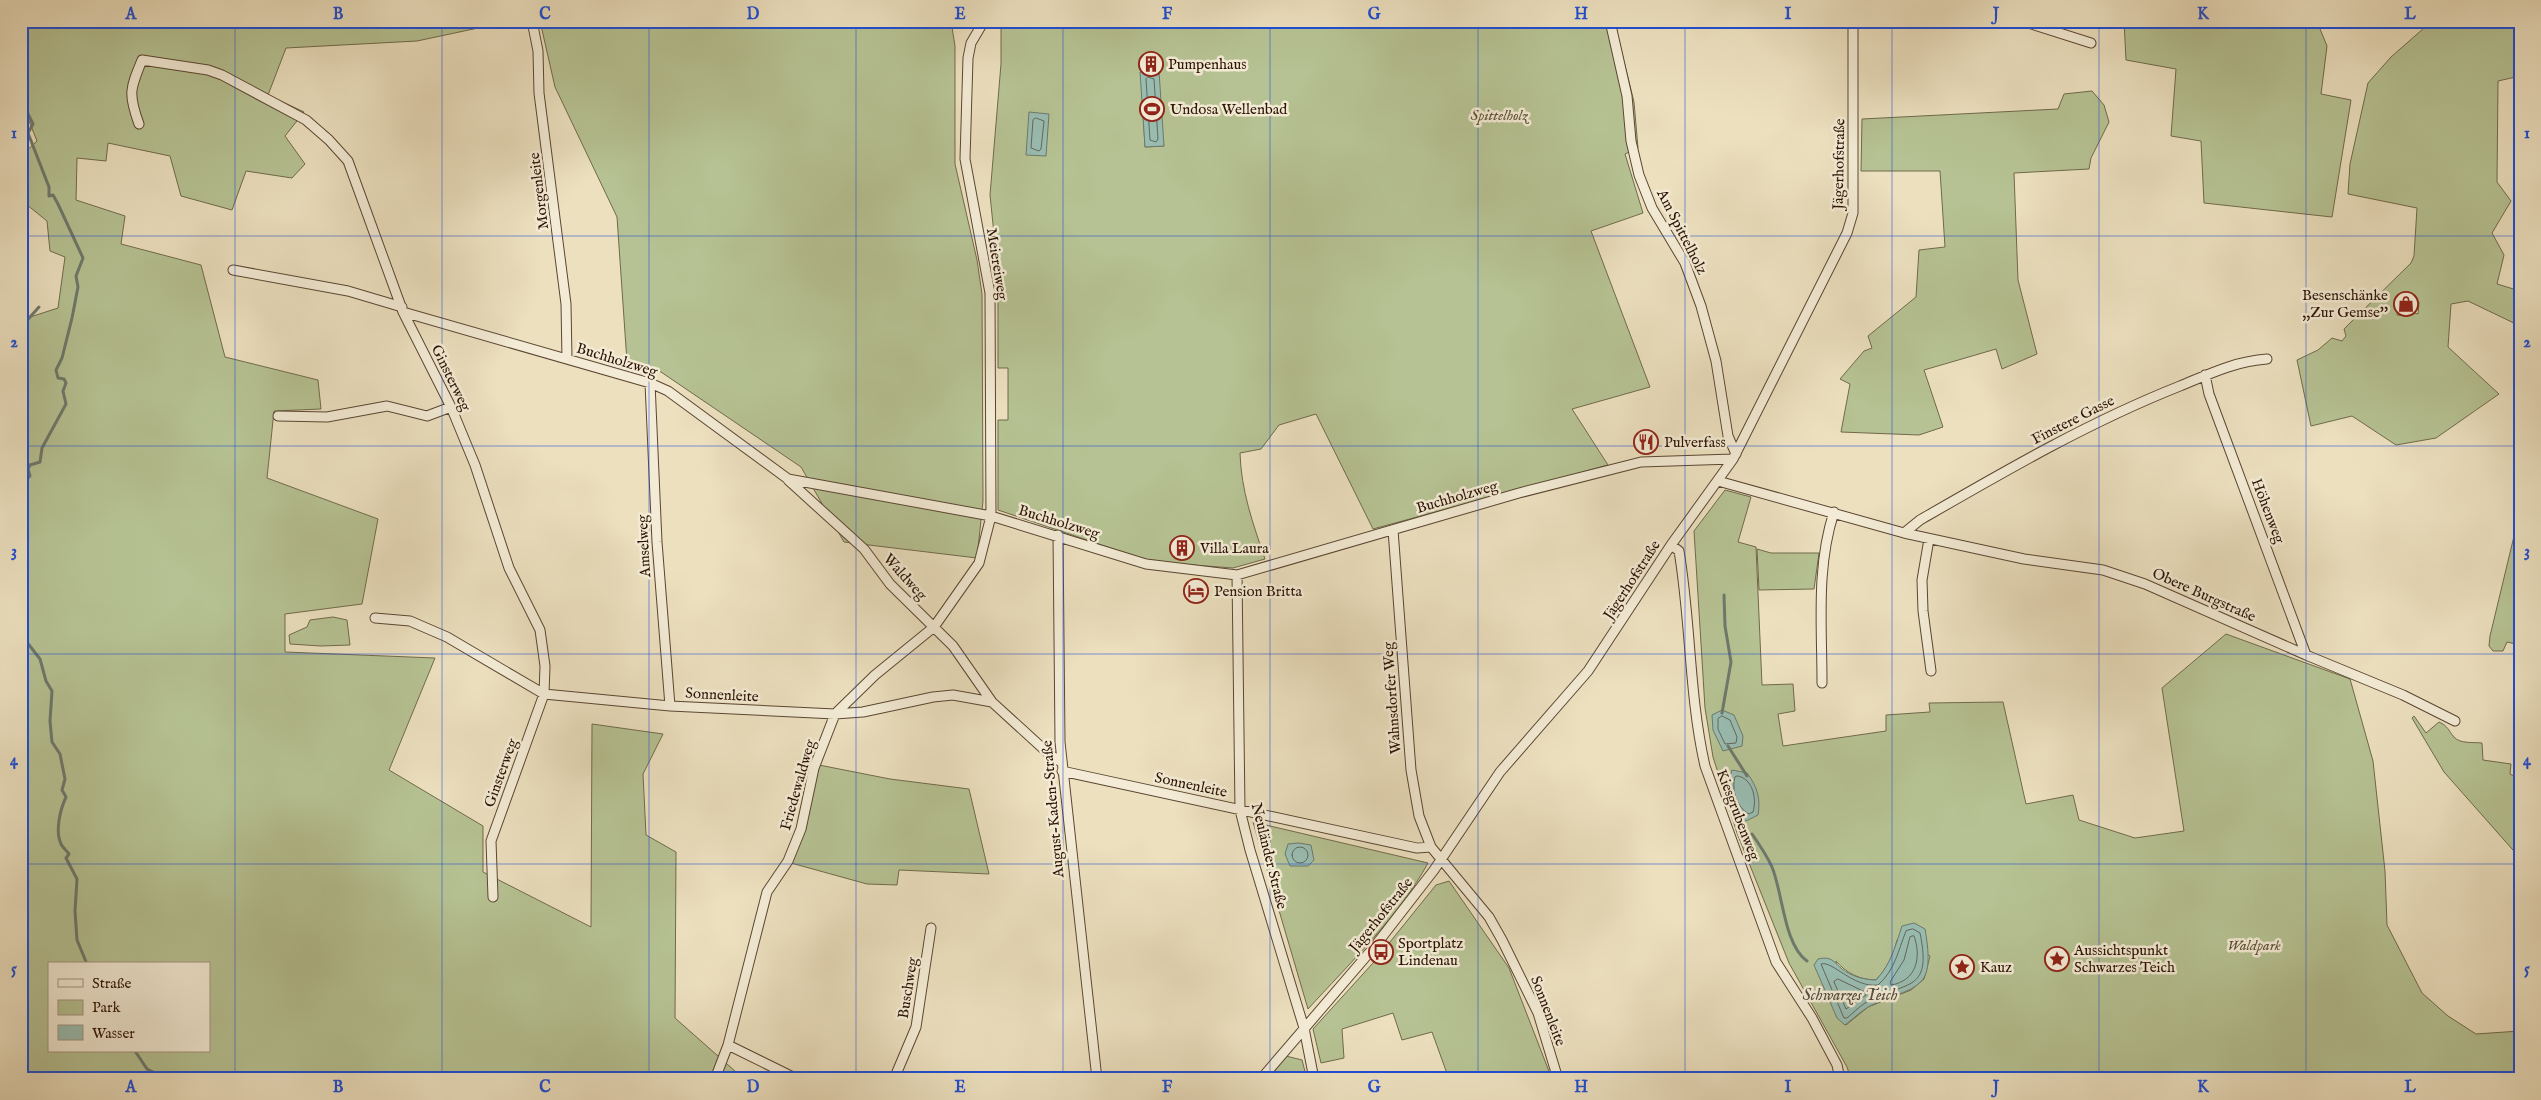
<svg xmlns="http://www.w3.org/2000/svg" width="2541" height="1100" viewBox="0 0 2541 1100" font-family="'IM FELL English',serif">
  <rect width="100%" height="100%" fill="#ece0bf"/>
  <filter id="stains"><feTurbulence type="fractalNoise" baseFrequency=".004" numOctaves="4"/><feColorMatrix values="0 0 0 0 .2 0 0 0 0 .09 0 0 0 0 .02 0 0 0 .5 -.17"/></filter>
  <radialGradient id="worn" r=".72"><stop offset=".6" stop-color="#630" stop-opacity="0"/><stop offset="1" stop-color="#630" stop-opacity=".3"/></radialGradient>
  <path fill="#b6c293" stroke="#706a4b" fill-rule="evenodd" d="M 21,21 L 511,21 L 417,41 L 286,48 L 268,95 L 304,112 L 285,136 L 305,164 L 292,178 L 246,171 L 232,210 L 181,196 L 170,156 L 108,143 L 106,161 L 77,158 L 76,200 L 125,216 L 121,244 L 201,265 L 225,357 L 318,380 L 321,409 L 274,411 L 267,478 L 378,519 L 362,604 L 285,614 L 285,652 L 435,658 L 389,770 L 483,826 L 483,872 L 591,927 L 592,724 L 663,734 L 643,774 L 646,835 L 676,852 L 675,1018 L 744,1079 L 21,1079 L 21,320 L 58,308 L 65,257 L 50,251 L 47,221 L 21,200 L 21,156 L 37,141 L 21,101 ZM 49,964 L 209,964 L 209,1051 L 49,1051 Z
    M 540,21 L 951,21 L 955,46 L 955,164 L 977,260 L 982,294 L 983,501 L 977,558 L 844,542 L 801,467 L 661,372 L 627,362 L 617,217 L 555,87 Z
    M 1001,21 L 1614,21 L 1634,102 L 1638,148 L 1625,154 L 1643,213 L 1591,231 L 1650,387 L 1572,409 L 1608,465 L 1373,529 L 1316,414 L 1279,425 L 1261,449 L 1240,453 C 1241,490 1253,524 1265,559 L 1233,568 L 1152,562 L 998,510 L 998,420 L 1008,420 L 1008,368 L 998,368 L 998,273 L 990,195 L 1001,64 ZM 1141,72 L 1164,146 L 1163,146 L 1145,147 Z
    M 2124,21 L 2328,21 L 2320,29 L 2327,46 L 2321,94 L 2351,100 L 2332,217 L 2204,203 L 2201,141 L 2171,136 L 2176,69 L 2126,60 Z
    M 2432,21 L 2520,21 L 2520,76 L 2498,81 L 2497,182 L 2511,201 L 2492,233 L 2504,255 L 2497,284 L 2520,291 L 2520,326 L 2468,301 L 2451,304 L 2448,347 L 2499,394 L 2436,438 L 2396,445 L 2352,416 L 2311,426 L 2297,360 L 2318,350 L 2332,338 L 2342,341 L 2346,336 L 2344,329 L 2411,263 L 2414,256 L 2417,208 L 2348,194 L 2350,164 L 2368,83 L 2391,57 ZM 2403,294 L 2413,294 L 2413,302 L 2419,302 L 2418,314 L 2411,312 L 2408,316 L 2397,315 L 2400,296 Z
    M 2092,91 L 2104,105 L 2109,122 L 2091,158 L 2089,169 L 2014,173 L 2018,280 L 2037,354 L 2002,369 L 1996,349 L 1924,370 L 1943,427 L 1919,435 L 1841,432 L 1850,384 L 1840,379 L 1864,351 L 1872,348 L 1868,336 L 1916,297 L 1919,250 L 1945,247 L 1940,171 L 1861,171 L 1862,119 L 2058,109 L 2064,94 Z
    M 1725,490 L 1751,497 L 1738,542 L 1756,547 L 1762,685 L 1793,684 L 1795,711 L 1778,714 L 1783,746 L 1886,731 L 1886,715 L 1930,712 L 1929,703 L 2003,702 L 2026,804 L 2073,795 L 2079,820 L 2135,838 L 2184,831 L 2162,688 L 2226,634 L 2350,679 L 2373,761 L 2385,871 L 2387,925 L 2422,993 L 2448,1016 L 2476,1034 L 2520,1031 L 2520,1079 L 1851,1079 L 1847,1067 L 1789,963 L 1737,833 L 1713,757 L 1705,708 L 1694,531 ZM 1897,940 L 1930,956 L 1924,979 L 1911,990 L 1868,1007 L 1846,1025 L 1836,961 C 1846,973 1860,980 1876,980 C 1887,968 1893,957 1897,940 Z
    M 2520,529 L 2520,645 L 2507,642 L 2503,651 L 2493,651 L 2489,646 L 2490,636 L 2515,532 Z
    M 1757,549 L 1771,553 L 1819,553 L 1814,589 L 1759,590 Z
    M 333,617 L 347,620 L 350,645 L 321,646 L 290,644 L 289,635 L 307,627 L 310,620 Z
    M 2414,716 L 2426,733 L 2439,722 C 2448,726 2448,730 2454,737 C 2460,744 2473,742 2482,743 L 2483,760 L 2511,764 L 2510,774 L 2520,779 L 2520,858 L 2444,772 L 2412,718 Z
    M 819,765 L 890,779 L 969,789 L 989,874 L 899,870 L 897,885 L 867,884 L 791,863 Z
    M 1253,822 L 1428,863 C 1400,915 1348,965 1308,1009 Z
    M 1449,881 L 1509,968 L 1552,1079 L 1449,1079 L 1432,1032 L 1402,1040 L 1393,1013 L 1342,1029 L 1344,1058 L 1321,1063 L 1313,1029 L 1373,963 L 1436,885 Z
    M 1286,1056 L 1302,1060 L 1307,1079 L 1268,1079 Z"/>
  <path fill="#99bdb2" stroke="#6d796c" d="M 1159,71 L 1164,146 L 1145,147 L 1140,72 Z
    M 1029,112 L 1049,114 L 1046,156 L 1026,155 Z
    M 1722,710 L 1734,715 L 1743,736 L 1742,746 L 1723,751 L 1713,730 L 1712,715 Z
    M 1732,770 L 1747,773 C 1757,786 1761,799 1758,815 L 1746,821 L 1736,809 L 1727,786 Z
    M 1299,843 L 1311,845 L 1314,860 L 1308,866 L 1290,866 L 1285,854 L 1288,844 Z
    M 1914,923 L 1925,929 C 1936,992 1918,984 1870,1006 C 1861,1011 1853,1019 1845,1025 L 1837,1018 L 1814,965 L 1818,959 C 1831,956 1833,961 1842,969 C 1851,976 1864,980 1876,980 C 1891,964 1895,947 1902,926 Z"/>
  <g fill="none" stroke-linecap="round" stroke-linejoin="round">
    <path stroke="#62685a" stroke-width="1" d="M 1148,77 L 1154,79 L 1158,139 L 1156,142 L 1150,140 L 1146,79 Z
      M 1036,118 L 1044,121 L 1041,149 L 1039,151 L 1031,148 L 1033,120 Z
      M 1722,716 L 1730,720 L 1737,737 L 1736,743 L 1725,744 L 1718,729 L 1718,719 Z
      M 1738,776 C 1753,779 1757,799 1753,812 L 1749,814 C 1737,808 1731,789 1735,777 Z
      M1292 855a8 8 0 1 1 16 0a8 8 0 1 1-16 0Z
      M 1913,929 L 1920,933 C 1933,995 1904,980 1865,1003 C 1859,1007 1853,1013 1847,1018 L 1844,1018 L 1821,964 C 1832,960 1853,988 1878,985 C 1895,970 1898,951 1906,931 Z
      M 1914,936 C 1922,958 1916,981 1891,985 L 1890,982 L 1904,960 L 1910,937 Z
      M 1838,979 L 1865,992 L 1866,995 L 1846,1009 L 1834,982 Z"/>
    <path stroke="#6d796c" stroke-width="3" d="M 21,106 L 25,108 L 33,124 L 28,133 L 49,187 L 49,196 L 53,195 L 58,204 L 83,258 L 76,276 L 78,287 L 72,318 L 62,358 L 56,370 L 58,378 L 64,379 L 66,383 L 63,391 L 66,404 L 42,448 L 40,462 L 30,465 L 28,469 L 30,476 L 28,478 L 21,477
      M 21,327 L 39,307
      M 21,566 L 21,576
      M 21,598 L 26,617 L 26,641 L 40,659 L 46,681 L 52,691 L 50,721 L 52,742 L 60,754 L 65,779 L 62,790 L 66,797 C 60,810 55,831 61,844 C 63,848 67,851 69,854 L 66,858 L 77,879 L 75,911 L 77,940 L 87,964
      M 1722,713 L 1731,662 L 1725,626 L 1724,595
      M 1728,746 L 1747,776
      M 1752,834 C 1759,844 1767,856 1772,867 C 1783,894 1784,945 1807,961
      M 135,1051 L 147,1069 L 168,1079"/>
    <defs>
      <path id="minor" d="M 532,21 L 538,51 L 539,93 L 566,304 L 567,359
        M 1610,21 L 1627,96 L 1631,141 L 1639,175 L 1652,208 L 1685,263 L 1701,306 L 1716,361 L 1728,436 L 1736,454
        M 2022,21 L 2091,43
        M 139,124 C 128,94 130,89 142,60 L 208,70 L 222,75 L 306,120 L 329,140 L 348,161 L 403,312 L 451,407 L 475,465 L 509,568 L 540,630 L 545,666 L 544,694 L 491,841 L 493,897
        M 233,270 L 348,291 L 402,307
        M 403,312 L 650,383 L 668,391 L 788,479 L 991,516 L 1146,564 L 1237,575 L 1519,493 L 1641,462 L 1733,459
        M 2205,375 L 2209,394 L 2306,655
        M 650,383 L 657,542 L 670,706
        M 278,416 L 327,417 L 387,406 L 427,416 L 451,407
        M 788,480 L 864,549 L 890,584 L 953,646 L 992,702
        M 1718,481 L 1904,533 L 2024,559 L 2103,570 L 2145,584 L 2306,655 L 2403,695 L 2455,721
        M 1393,530 L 1411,770 L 1419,816 L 1431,847 L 1489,917 L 1502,940 L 1538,1013 L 1558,1079
        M 1904,533 L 1920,520 C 2005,471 2089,422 2180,386 C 2209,374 2236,361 2267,359
        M 1058,535 L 1060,742 L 1097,1079
        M 1929,539 L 1922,580 L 1923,611 L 1931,671
        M 1671,545 L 1679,551 C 1691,622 1689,696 1705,766 L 1776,962 L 1812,1018 L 1837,1065 L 1840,1079
        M 1237,575 L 1240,810 L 1250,850 L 1304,1028 L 1314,1079
        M 375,618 L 410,621 L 447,637 L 544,694 L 670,706 L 835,714 L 863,712 L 933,697 L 953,695 L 992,702 L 1049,754 L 1061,762
        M 1822,683 C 1822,625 1816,567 1834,512
        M 1062,771 L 1417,848 L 1431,847
        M 728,1045 L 797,1079
        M 715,1079 L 728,1045 L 767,892 L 788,861 L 801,829 L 814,768 L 835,714 L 875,675 L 934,627 L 979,563 L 991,516 L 990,293 L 965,159 L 968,58 L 971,43 L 984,21
        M 894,1079 L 916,1027 L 931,928
        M 1261,1079 L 1375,946 L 1434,870 L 1500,772 L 1588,671 L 1671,545 L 1733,459 L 1847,233 L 1853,213 L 1853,21"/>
    </defs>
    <use href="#minor" stroke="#5b4632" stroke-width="11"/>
    <use href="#minor" stroke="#f3ebd5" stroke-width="9"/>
  </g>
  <path fill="none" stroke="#1d4ed8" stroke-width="1" stroke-opacity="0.55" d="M 235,21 L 235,1079M 442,21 L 442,1079M 649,21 L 649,1079M 856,21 L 856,1079M 1063,21 L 1063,1079M 1270,21 L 1270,1079M 1478,21 L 1478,1079M 1685,21 L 1685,1079M 1892,21 L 1892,1079M 2099,21 L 2099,1079M 2306,21 L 2306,1079M 21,236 L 2520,236M 21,446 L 2520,446M 21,654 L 2520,654M 21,864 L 2520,864"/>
  <defs>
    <symbol id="building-ring" viewBox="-11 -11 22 22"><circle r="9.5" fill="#f3ebd5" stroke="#8f2418" stroke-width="1.5"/><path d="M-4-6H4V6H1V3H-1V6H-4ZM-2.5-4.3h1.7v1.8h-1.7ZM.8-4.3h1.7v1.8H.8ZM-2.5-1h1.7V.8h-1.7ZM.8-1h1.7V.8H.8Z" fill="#8f2418"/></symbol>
    <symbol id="stadium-ring" viewBox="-11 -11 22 22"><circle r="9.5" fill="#f3ebd5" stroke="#8f2418" stroke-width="1.5"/><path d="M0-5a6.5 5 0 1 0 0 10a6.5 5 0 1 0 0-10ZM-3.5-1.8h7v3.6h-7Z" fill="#8f2418"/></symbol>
    <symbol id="shop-ring" viewBox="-11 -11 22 22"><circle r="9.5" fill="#f3ebd5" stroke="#8f2418" stroke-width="1.5"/><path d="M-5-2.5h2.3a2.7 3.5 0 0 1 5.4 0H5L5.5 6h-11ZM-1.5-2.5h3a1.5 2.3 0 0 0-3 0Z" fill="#8f2418"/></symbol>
    <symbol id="restaurant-ring" viewBox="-11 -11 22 22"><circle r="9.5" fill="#f3ebd5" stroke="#8f2418" stroke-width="1.5"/><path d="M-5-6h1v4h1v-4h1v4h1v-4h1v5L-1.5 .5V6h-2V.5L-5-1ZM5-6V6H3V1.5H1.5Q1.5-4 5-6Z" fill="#8f2418"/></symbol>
    <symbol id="hotel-ring" viewBox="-11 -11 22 22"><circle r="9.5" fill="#f3ebd5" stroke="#8f2418" stroke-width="1.5"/><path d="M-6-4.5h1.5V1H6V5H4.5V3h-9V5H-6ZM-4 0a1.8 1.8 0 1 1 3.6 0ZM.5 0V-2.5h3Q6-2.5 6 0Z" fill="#8f2418"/></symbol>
    <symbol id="bus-ring" viewBox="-11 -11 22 22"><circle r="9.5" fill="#f3ebd5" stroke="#8f2418" stroke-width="1.5"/><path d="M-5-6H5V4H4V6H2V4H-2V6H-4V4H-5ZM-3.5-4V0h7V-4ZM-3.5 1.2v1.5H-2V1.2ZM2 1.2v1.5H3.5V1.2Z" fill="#8f2418"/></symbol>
    <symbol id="sight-ring" viewBox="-11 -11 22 22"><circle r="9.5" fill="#f3ebd5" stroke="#8f2418" stroke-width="1.5"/><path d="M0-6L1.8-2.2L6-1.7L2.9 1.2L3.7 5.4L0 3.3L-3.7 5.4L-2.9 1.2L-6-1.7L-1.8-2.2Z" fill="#8f2418"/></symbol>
  </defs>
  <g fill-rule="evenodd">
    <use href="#building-ring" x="1137" y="50" width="28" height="28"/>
    <use href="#stadium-ring" x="1138" y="95" width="28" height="28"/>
    <use href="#shop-ring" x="2392" y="290" width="28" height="28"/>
    <use href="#restaurant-ring" x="1632" y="428" width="28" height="28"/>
    <use href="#building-ring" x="1168" y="534" width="28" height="28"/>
    <use href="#hotel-ring" x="1182" y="577" width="28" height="28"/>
    <use href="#bus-ring" x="1367" y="938" width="28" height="28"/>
    <use href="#sight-ring" x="2043" y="945" width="28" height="28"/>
    <use href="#sight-ring" x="1948" y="953" width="28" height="28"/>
  </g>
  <g text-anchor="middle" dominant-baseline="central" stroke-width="5" stroke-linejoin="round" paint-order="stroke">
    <g font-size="15" fill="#2b1203" stroke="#f3ebd5" text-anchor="start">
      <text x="1168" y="64">Pumpenhaus</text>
      <text x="1170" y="109">Undosa Wellenbad</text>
      <text x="2388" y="295" text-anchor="end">Besenschänke<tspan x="2388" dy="17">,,Zur Gemse''</tspan></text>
      <text x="1664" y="442">Pulverfass</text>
      <text x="1200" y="548">Villa Laura</text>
      <text x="1214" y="591">Pension Britta</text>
      <text x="1398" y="943">Sportplatz<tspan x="1398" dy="17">Lindenau</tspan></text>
      <text x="2074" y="950">Aussichtspunkt<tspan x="2074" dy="17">Schwarzes Teich</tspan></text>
      <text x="1980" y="967">Kauz</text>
    </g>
    <g font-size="15" font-style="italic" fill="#5c5035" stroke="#f3ebd5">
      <text x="1499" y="115">Spittelholz</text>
      <text x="2254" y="945">Waldpark</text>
    </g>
    <g font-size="15" fill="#2b1203" stroke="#f3ebd5">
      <text transform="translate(1839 164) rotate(-89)">Jägerhofstraße</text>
      <text transform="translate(539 191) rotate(-97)">Morgenleite</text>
      <text transform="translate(1682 232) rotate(63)">Am Spittelholz</text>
      <text transform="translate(997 264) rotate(81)">Meiereiweg</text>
      <text transform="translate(617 360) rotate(17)">Buchholzweg</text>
      <text transform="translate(451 378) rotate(64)">Ginsterweg</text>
      <text transform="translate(2073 420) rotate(-27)">Finstere Gasse</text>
      <text transform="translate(1457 497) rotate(-16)">Buchholzweg</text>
      <text transform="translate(2268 511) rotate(69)">Höhenweg</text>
      <text transform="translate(1059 522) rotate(17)">Buchholzweg</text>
      <text transform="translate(644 546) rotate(-93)">Amselweg</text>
      <text transform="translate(905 577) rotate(48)">Waldweg</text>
      <text transform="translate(1632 580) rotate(-57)">Jägerhofstraße</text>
      <text transform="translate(2204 595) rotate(24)">Obere Burgstraße</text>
      <text transform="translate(722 695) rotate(3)">Sonnenleite</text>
      <text transform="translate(1392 698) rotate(-94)">Wahnsdorfer Weg</text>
      <text transform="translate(501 773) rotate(-70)">Ginsterweg</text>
      <text transform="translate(798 785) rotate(-74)">Friedewaldweg</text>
      <text transform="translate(1191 785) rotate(12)">Sonnenleite</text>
      <text transform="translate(1053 809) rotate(-95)">August-Kaden-Straße</text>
      <text transform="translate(1738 815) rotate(69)">Kiesgrubenweg</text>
      <text transform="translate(1269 856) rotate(76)">Neuländer Straße</text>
      <text transform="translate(1381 915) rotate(-51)">Jägerhofstraße</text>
      <text transform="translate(908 988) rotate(-81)">Buschweg</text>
      <text transform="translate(1548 1011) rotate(69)">Sonnenleite</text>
    </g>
    <g font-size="16" font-style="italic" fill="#524e40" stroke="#f3ebd5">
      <text x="1850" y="996">Schwarzes Teich</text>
    </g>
  </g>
  <rect width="2541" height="1100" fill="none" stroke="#ece0bf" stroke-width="55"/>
  <rect x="48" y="962" width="162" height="90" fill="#f3ebd5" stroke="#a39481"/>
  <rect x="58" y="979" width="25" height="8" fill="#f3ebd5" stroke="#a39481"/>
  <text x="92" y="988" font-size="15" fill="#2b1203">Straße</text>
  <rect x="58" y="1000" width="25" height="15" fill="#b6c293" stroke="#a39481"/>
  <text x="92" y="1012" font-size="15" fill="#2b1203">Park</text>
  <rect x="58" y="1025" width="25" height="15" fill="#99bdb2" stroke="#a39481"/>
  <text x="92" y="1038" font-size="15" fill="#2b1203">Wasser</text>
  <rect x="28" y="28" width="2486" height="1044" fill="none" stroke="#1d4ed8" stroke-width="2"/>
  <g font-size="16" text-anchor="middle" font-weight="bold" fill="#1d4ed8">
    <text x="131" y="19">A</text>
    <text x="338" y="19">B</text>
    <text x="545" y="19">C</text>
    <text x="753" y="19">D</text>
    <text x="960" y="19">E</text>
    <text x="1167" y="19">F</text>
    <text x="1374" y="19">G</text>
    <text x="1581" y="19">H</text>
    <text x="1788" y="19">I</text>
    <text x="1996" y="19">J</text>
    <text x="2203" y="19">K</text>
    <text x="2410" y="19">L</text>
    <text x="14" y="138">1</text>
    <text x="2527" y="138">1</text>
    <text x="14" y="347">2</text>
    <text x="2527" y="347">2</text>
    <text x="14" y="556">3</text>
    <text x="2527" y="556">3</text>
    <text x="14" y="765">4</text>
    <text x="2527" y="765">4</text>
    <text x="14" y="974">5</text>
    <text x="2527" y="974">5</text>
    <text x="131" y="1092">A</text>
    <text x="338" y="1092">B</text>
    <text x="545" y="1092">C</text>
    <text x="753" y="1092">D</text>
    <text x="960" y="1092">E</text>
    <text x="1167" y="1092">F</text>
    <text x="1374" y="1092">G</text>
    <text x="1581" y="1092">H</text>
    <text x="1788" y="1092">I</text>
    <text x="1996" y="1092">J</text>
    <text x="2203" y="1092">K</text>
    <text x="2410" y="1092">L</text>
  </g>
  <rect width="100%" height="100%" filter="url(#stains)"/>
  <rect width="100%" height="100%" fill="url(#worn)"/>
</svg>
